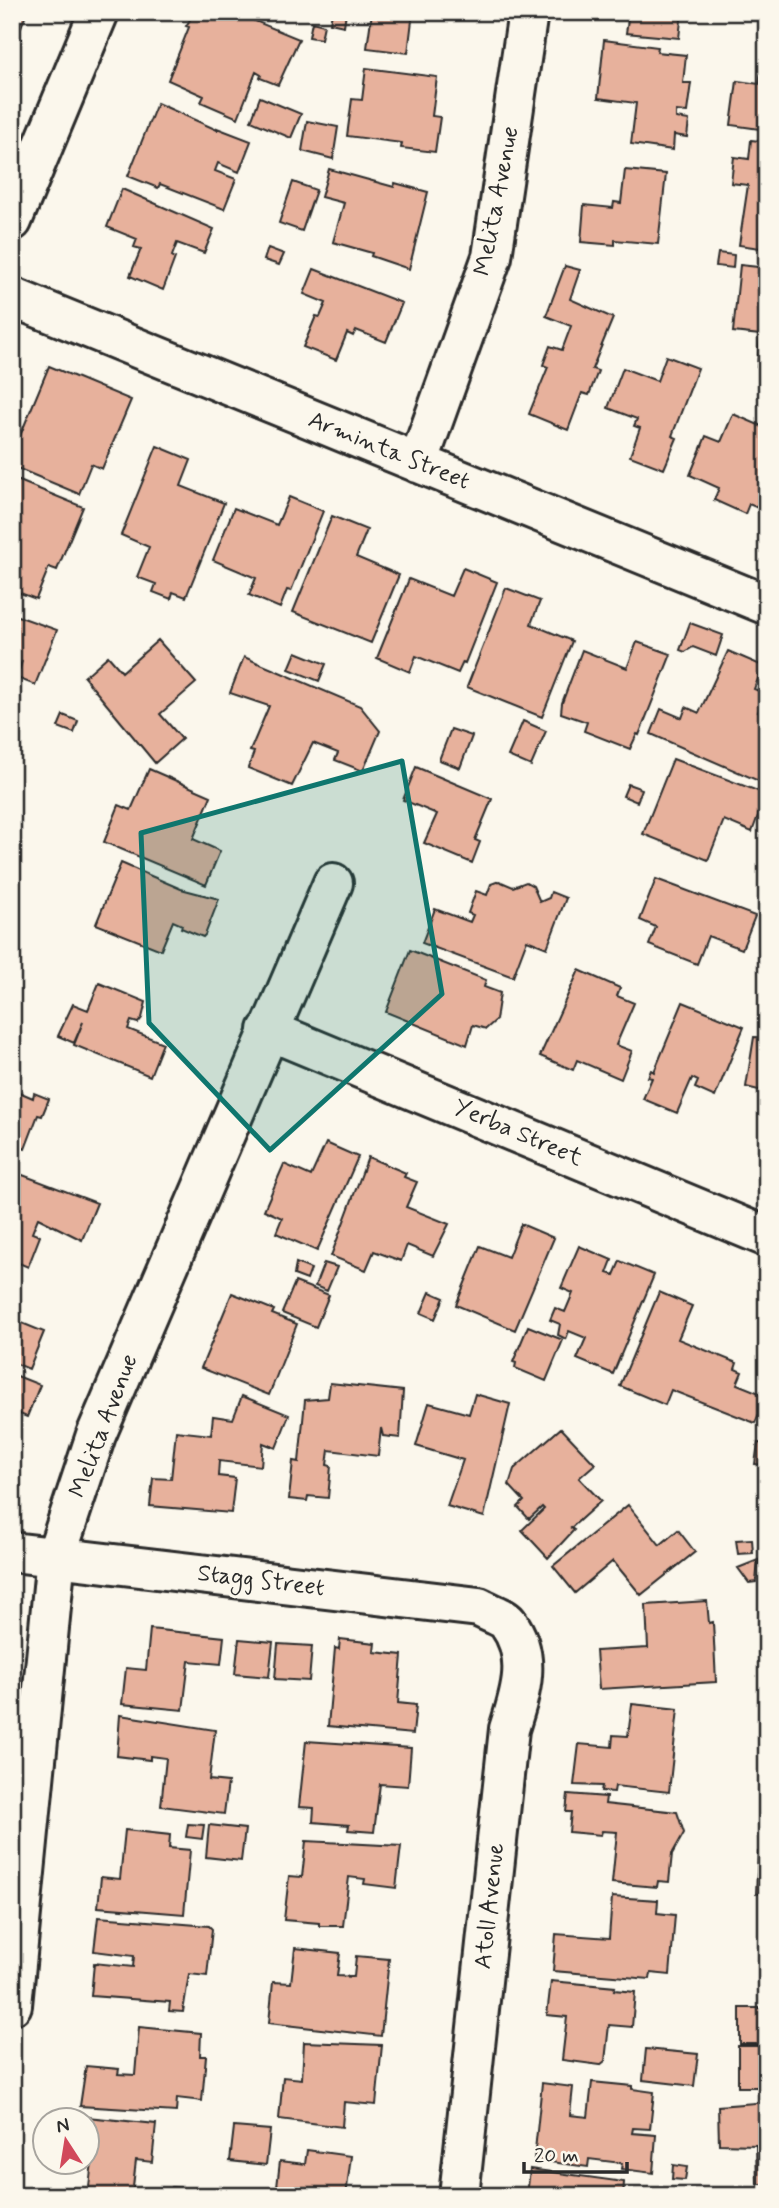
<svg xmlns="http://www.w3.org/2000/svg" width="779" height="2208" viewBox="0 0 779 2208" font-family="Mynerve,sans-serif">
  <rect width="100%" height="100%" fill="#fbf7ec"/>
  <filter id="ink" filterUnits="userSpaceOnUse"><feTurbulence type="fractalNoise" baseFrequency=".0143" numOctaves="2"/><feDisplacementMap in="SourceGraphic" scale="14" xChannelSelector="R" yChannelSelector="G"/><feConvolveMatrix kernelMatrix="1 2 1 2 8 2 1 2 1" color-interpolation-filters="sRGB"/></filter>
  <g filter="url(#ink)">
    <path fill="#e7b19c" stroke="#2b2b2b" stroke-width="2" d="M 12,12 L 27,12 L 21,27 L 12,23 Z
      M 195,12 L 218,12 L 235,19 L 238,14 L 299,39 L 278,85 L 260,78 L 261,75 L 256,72 L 238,118 L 201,102 L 204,96 L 168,80 L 189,27 L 186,26 Z
      M 332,12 L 346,12 L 344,26 L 330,23 Z
      M 372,12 L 413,12 L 408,53 L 367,48 Z
      M 629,12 L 682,12 L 679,38 L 626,33 Z
      M 312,22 L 324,25 L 321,39 L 309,37 Z
      M 767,29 L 767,130 L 731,125 L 737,81 L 759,84 Z
      M 12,37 L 21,39 L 12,63 Z
      M 604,40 L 658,47 L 657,52 L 686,55 L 683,83 L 691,83 L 687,112 L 676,111 L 676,118 L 689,120 L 687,137 L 674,135 L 673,150 L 631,144 L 636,103 L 598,98 Z
      M 366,68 L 437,77 L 432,116 L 440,117 L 435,152 L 401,148 L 402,143 L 347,136 L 352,99 L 362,100 Z
      M 260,97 L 301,114 L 291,138 L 251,121 Z
      M 157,103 L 217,130 L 217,128 L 251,141 L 239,172 L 218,163 L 215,171 L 236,179 L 224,209 L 160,184 L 158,188 L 128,176 Z
      M 307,121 L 338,127 L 333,159 L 302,151 Z
      M 751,140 L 767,142 L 767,249 L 739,245 L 748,185 L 731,183 L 734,157 L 749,159 Z
      M 329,169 L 394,187 L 395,183 L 428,192 L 409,269 L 371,256 L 372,253 L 333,242 L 344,203 L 321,197 Z
      M 625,170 L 666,174 L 658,244 L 615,240 L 615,245 L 581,242 L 584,205 L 613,208 L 614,202 L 621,203 Z
      M 293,182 L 316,190 L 302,231 L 279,223 Z
      M 122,189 L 214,229 L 204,253 L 177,243 L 172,256 L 175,258 L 163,290 L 130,276 L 141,249 L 134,247 L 137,239 L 107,227 Z
      M 268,248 L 284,254 L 279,265 L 264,260 Z
      M 718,253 L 734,255 L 733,268 L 716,266 Z
      M 740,265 L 767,268 L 767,368 L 757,367 L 760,335 L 733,332 Z
      M 565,266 L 580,270 L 570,299 L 613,318 L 592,369 L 598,371 L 589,395 L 582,393 L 568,430 L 529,414 L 548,367 L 543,365 L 550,346 L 562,350 L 571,326 L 546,316 Z
      M 314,269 L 402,303 L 386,342 L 356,330 L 353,336 L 347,333 L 336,360 L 303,347 L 316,316 L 320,317 L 326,303 L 304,294 Z
      M 666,356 L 698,368 L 672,436 L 677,438 L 664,469 L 630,456 L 640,428 L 634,426 L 637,419 L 608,408 L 623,368 L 657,381 Z
      M 49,366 L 131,400 L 102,469 L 91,464 L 79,494 L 12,466 L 12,455 Z
      M 733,414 L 761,426 L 764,419 L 767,420 L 767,512 L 749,504 L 745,514 L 714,500 L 719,488 L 690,475 L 706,436 L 721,442 Z
      M 157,446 L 191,460 L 181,486 L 224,503 L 186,597 L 173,592 L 171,599 L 153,592 L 156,584 L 137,577 L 149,547 L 121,535 Z
      M 12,478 L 83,507 L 57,570 L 49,567 L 36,599 L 12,590 Z
      M 289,497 L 323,511 L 291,591 L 287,590 L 280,608 L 249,595 L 256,578 L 213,560 L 234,508 L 277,525 Z
      M 332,516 L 367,530 L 356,557 L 399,575 L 371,643 L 293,612 Z
      M 463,568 L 497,582 L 465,663 L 463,662 L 458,673 L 416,656 L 410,672 L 377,658 L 409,579 L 451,596 Z
      M 506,588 L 540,601 L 531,624 L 572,641 L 542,717 L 467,687 Z
      M 12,614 L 57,630 L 35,685 L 17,678 L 22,661 L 12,686 Z
      M 690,623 L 723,635 L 716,656 L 693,647 L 685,652 L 680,650 Z
      M 158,640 L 196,683 L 160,714 L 182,739 L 155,763 L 84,677 L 108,656 L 122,672 Z
      M 637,642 L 671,654 L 639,735 L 637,734 L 630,749 L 584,731 L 587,722 L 561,713 L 562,703 L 582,650 L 627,668 Z
      M 728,651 L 763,666 L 754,689 L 766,694 L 758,712 L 767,716 L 767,768 L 761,782 L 651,734 L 661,709 L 682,718 L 686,707 L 699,713 Z
      M 296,652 L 326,664 L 319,681 L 289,669 Z
      M 244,657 L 360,706 L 380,731 L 363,771 L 335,760 L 338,753 L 313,743 L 292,786 L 248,768 L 254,752 L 250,751 L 269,706 L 230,693 Z
      M 63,715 L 78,721 L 74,733 L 58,727 Z
      M 523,721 L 546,731 L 531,766 L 508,756 Z
      M 451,729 L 472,736 L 460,768 L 439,760 Z
      M 673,759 L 766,794 L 752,832 L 724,820 L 708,860 L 643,834 Z
      M 416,767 L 492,799 L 475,840 L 480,842 L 472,863 L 424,843 L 437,814 L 403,800 Z
      M 149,769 L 211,796 L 193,839 L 220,851 L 206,885 L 104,842 L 119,805 L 131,810 Z
      M 628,784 L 642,789 L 637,802 L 623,796 Z
      M 121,863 L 181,889 L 219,899 L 205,935 L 203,937 L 181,928 L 182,925 L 173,921 L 161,950 L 96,924 Z
      M 656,879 L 755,916 L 742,949 L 708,936 L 697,964 L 649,945 L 656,927 L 640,920 Z
      M 499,881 L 513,887 L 526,882 L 533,886 L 540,902 L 549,898 L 551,892 L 566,898 L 547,948 L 527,940 L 513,977 L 422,943 L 435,909 L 470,922 L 473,915 L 468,913 L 476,891 L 487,895 L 491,884 Z
      M 410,950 L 486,980 L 484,987 L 500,993 L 496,1020 L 486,1029 L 473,1025 L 467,1045 L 386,1012 Z
      M 579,970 L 620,988 L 617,996 L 634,1003 L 616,1045 L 632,1051 L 621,1079 L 577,1060 L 573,1070 L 540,1056 Z
      M 99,983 L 146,1002 L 142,1018 L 138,1023 L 131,1021 L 128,1029 L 163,1043 L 150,1076 L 74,1045 L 83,1022 L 74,1043 L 58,1036 L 73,1004 L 88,1010 Z
      M 683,1002 L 744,1027 L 715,1097 L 695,1088 L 698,1081 L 692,1078 L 677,1113 L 643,1099 L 652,1078 L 648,1077 L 651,1070 L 654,1072 Z
      M 754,1037 L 767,1038 L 767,1092 L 746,1087 Z
      M 12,1089 L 33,1098 L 34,1093 L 49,1099 L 42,1116 L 38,1115 L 25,1149 L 12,1144 Z
      M 326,1143 L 358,1157 L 317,1251 L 276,1233 L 282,1218 L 264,1210 L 284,1164 L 311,1176 Z
      M 368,1157 L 406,1173 L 404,1177 L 417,1182 L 406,1207 L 449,1224 L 433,1256 L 407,1245 L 401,1261 L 374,1251 L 366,1270 L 331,1256 Z
      M 12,1171 L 97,1203 L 82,1240 L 38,1218 L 32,1233 L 40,1236 L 28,1267 L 12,1260 Z
      M 521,1224 L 554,1238 L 515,1330 L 456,1305 L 480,1246 L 508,1257 Z
      M 579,1246 L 612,1260 L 607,1273 L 614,1275 L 620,1261 L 654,1275 L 613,1374 L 577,1359 L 586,1338 L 569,1331 L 566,1339 L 558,1335 L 560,1324 L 550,1320 L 555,1308 L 565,1312 L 573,1293 L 561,1288 Z
      M 296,1263 L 311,1269 L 307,1280 L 294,1275 Z
      M 324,1263 L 337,1267 L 327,1291 L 315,1286 Z
      M 295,1282 L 329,1295 L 316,1327 L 282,1313 Z
      M 430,1292 L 444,1298 L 435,1319 L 421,1313 Z
      M 659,1292 L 692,1306 L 678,1339 L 737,1363 L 735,1369 L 742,1372 L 737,1384 L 767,1396 L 755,1423 L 671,1390 L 665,1405 L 620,1386 Z
      M 232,1293 L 274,1310 L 272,1314 L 297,1324 L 269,1395 L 201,1368 Z
      M 12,1319 L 44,1332 L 29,1369 L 12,1362 Z
      M 528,1326 L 563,1340 L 546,1381 L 515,1368 L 516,1363 L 513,1362 Z
      M 12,1374 L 40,1385 L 27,1417 L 12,1411 Z
      M 330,1383 L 403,1391 L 400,1438 L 383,1436 L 381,1428 L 378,1456 L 329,1450 L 327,1465 L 331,1466 L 328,1498 L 308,1496 L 307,1501 L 289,1499 L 293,1461 L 299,1462 L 305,1400 L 328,1398 Z
      M 475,1394 L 510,1404 L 484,1517 L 447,1506 L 463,1460 L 416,1446 L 429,1403 L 469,1414 Z
      M 242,1396 L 289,1415 L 276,1448 L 263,1443 L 261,1466 L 219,1461 L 218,1476 L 235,1478 L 231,1513 L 150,1506 L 153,1478 L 171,1479 L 176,1431 L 211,1435 L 213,1416 L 233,1419 Z
      M 561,1428 L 595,1464 L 579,1478 L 601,1501 L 571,1528 L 574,1530 L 548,1558 L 522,1530 L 544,1509 L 542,1507 L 529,1519 L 518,1507 L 524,1501 L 509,1485 L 514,1469 Z
      M 758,1443 L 767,1444 L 767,1465 L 755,1464 Z
      M 628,1505 L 660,1545 L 678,1530 L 695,1552 L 641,1595 L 613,1561 L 575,1593 L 553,1566 Z
      M 752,1539 L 753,1553 L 738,1554 L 736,1540 Z
      M 758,1560 L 756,1582 L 749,1583 L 738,1568 Z
      M 707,1601 L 709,1623 L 713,1622 L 716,1682 L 599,1689 L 596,1651 L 648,1648 L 646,1605 Z
      M 150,1629 L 224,1637 L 221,1664 L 189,1661 L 183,1710 L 122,1704 L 126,1668 L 146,1670 Z
      M 239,1639 L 273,1642 L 269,1677 L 235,1674 Z
      M 340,1639 L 375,1643 L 374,1652 L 402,1655 L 398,1703 L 416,1705 L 413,1734 L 328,1726 L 335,1648 L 339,1649 Z
      M 278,1644 L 312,1646 L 309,1681 L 275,1679 Z
      M 632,1704 L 678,1709 L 669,1792 L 615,1786 L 614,1792 L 601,1791 L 602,1786 L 574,1785 L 579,1744 L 612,1747 L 613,1735 L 628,1736 Z
      M 120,1715 L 215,1730 L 209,1780 L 228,1782 L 224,1814 L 161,1806 L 166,1758 L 150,1756 L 150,1760 L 117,1756 Z
      M 306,1741 L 411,1748 L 408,1786 L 380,1784 L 374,1832 L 348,1830 L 349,1825 L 313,1822 L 314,1808 L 299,1807 Z
      M 568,1794 L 606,1797 L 605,1804 L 677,1812 L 684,1833 L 672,1854 L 669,1882 L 658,1881 L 657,1887 L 612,1883 L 617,1832 L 602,1831 L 601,1835 L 569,1832 L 571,1812 L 566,1812 Z
      M 188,1824 L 204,1825 L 202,1839 L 186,1837 Z
      M 209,1825 L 245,1829 L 241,1861 L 206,1857 Z
      M 125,1830 L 170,1835 L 169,1848 L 190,1850 L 184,1914 L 98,1907 L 101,1877 L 120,1879 Z
      M 306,1841 L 401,1846 L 396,1888 L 364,1884 L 365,1879 L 349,1877 L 343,1926 L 319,1926 L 319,1923 L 284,1920 L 289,1876 L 302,1877 Z
      M 758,1852 L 767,1852 L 767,1893 L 756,1894 Z
      M 612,1897 L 658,1900 L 657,1913 L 675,1915 L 670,1975 L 651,1973 L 650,1979 L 553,1971 L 556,1934 L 609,1938 Z
      M 98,1917 L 209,1926 L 212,1929 L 207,1976 L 189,1974 L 183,2012 L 169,2011 L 170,2002 L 91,1996 L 94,1963 L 133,1967 L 134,1956 L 94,1951 Z
      M 295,1948 L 340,1953 L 337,1976 L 354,1977 L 356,1956 L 389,1959 L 381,2036 L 269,2023 L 273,1982 L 291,1983 Z
      M 551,1981 L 615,1987 L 614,1990 L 635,1992 L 632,2027 L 609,2025 L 605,2061 L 600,2065 L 562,2060 L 567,2017 L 547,2015 Z
      M 763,2005 L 767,2005 L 767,2087 L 738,2087 L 738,2046 L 763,2046 Z
      M 740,2008 L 762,2008 L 762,2044 L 740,2044 Z
      M 139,2027 L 201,2033 L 200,2056 L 206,2056 L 202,2101 L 177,2098 L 176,2112 L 80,2106 L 86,2066 L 119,2069 L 118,2074 L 135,2075 Z
      M 304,2042 L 382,2045 L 376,2105 L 344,2102 L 342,2127 L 279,2119 L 283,2077 L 302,2079 Z
      M 646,2049 L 698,2054 L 694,2086 L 643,2080 Z
      M 592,2082 L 632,2086 L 632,2089 L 654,2092 L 650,2129 L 633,2128 L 632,2133 L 656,2135 L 653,2173 L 621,2169 L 622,2163 L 589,2159 L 588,2167 L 534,2160 L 542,2083 L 573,2087 L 570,2115 L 588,2117 Z
      M 767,2102 L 767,2184 L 757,2184 L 756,2145 L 719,2144 L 718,2106 Z
      M 77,2116 L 156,2124 L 152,2162 L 136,2160 L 132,2196 L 88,2195 L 93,2153 L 88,2152 L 88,2120 L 76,2120 Z
      M 234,2127 L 270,2130 L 266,2165 L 230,2161 Z
      M 307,2150 L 351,2156 L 346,2196 L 276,2196 L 280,2161 L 305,2164 Z
      M 673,2165 L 687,2167 L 685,2180 L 672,2179 Z
      M 530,2169 L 624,2182 L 623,2196 L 527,2196 Z
      M 172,2187 L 207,2190 L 207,2196 L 171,2196 Z"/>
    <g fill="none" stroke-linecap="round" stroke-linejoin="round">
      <defs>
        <path id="street" d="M 12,221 L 99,12
          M 12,297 L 767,605
          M 418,463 L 492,257 L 528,12
          M 268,1030 L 767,1237
          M 12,1552 L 479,1607 C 487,1612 502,1616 508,1623 C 533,1657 520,1694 509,1729 L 459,2196
          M 12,2005 L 56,1556 L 96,1435 L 333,883"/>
      </defs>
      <use href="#street" stroke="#2b2b2b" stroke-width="44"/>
      <use href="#street" stroke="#fbf7ec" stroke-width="38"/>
    </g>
  </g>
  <path fill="#0f766e" fill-opacity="0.2" stroke="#0f766e" stroke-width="5" stroke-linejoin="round" d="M 402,761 L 442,994 L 270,1150 L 149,1023 L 141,833 Z"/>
  <g text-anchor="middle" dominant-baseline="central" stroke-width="6" stroke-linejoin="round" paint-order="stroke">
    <g font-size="24" fill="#2b2b2b" stroke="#fbf7ec">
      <text transform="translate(497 201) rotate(-79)">Melita Avenue</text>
      <text transform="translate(389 451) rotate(22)">Arminta Street</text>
      <text transform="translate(518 1133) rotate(23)">Yerba Street</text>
      <text transform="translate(104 1426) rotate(-69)">Melita Avenue</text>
      <text transform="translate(261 1581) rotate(7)">Stagg Street</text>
      <text transform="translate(490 1906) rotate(-84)">Atoll Avenue</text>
    </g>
  </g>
  <rect width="779" height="2208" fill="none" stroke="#fbf7ec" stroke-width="42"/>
  <rect x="21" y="21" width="737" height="2166" fill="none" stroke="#2b2b2b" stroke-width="2.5" filter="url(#ink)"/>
  <g transform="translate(66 2141) rotate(348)"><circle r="33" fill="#fbf7ec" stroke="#a8a59f" stroke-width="2"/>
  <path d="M0-5L12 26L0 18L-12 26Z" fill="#d1495b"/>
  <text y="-10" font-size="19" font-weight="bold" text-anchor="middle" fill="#2b2b2b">N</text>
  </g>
  <path d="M524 2162v10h103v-10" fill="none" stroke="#2b2b2b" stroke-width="3.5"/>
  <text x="534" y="2162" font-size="21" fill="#2b2b2b" stroke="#fbf7ec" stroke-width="5" paint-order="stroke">20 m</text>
</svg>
